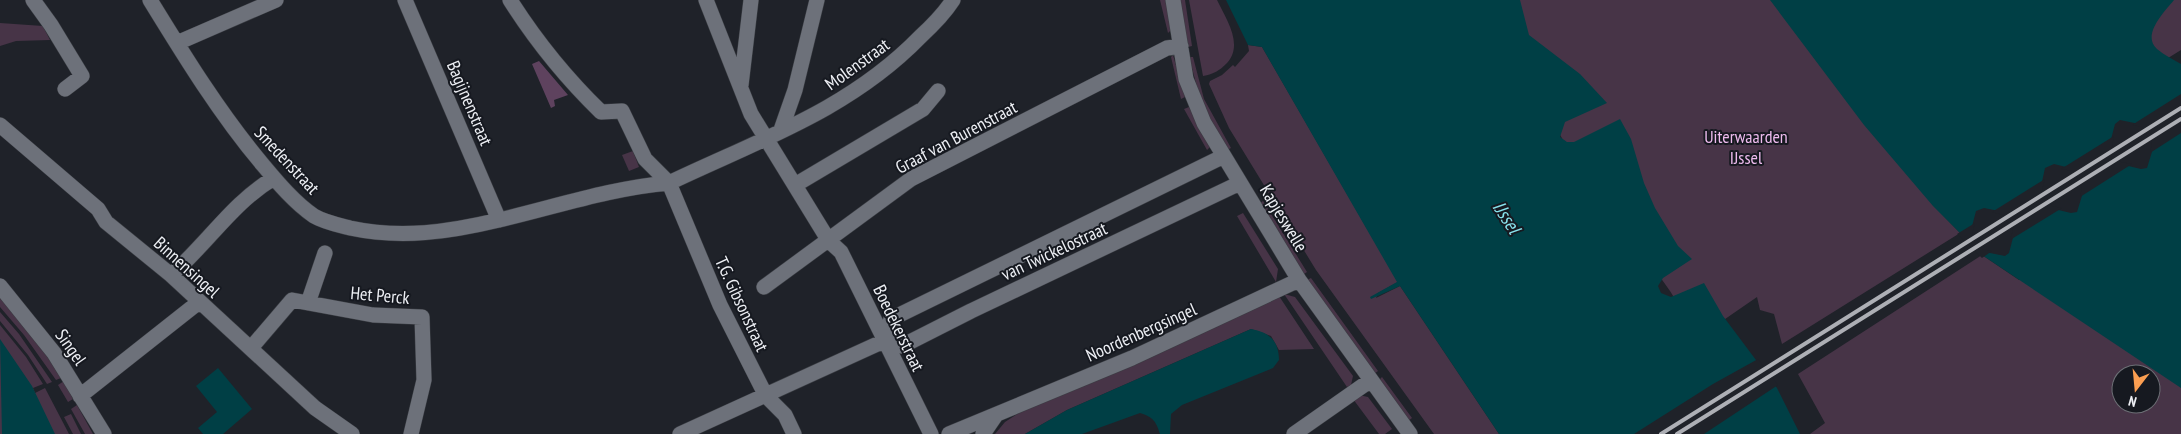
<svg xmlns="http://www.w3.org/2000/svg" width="2181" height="434" viewBox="0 0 2181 434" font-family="'PT Sans Narrow',sans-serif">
  <rect width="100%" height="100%" fill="#1f2229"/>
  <path fill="#473447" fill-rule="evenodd" d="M 1160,0 L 1166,0 L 1171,30 L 1168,33 Z
    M 1180,0 L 1185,0 L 1192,46 L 1188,47 Z
    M 1189,0 L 1217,0 C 1226,19 1244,44 1227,63 C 1219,71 1214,74 1203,76 Z
    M 1485,0 L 2181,0 L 2181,50 L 1932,204 L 1960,233 L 1782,344 L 1774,314 L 1760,310 L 1757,297 L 1699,337 L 1670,291 L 1563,140 Z
    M 0,23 L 43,26 L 50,40 L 16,41 L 0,46 Z
    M 1248,45 L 1262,47 L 1398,282 L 1378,293 L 1376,298 L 1400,286 L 1499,434 L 1434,434 L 1316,270 L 1229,128 L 1209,84 L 1210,81 L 1222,75 L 1233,65 L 1235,67 L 1249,51 Z
    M 1173,55 L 1185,97 L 1181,99 L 1171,57 Z
    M 1189,57 L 1193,57 L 1204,99 L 1231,148 L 1227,150 L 1201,102 Z
    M 1189,107 L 1210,147 L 1207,150 L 1184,109 Z
    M 633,151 L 639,167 L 629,171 L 622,155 Z
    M 2181,179 L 2181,434 L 1810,434 L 1825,423 L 1798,374 L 1982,255 L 2019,280 ZM 2121,374 L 2151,374 L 2151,404 L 2121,404 Z
    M 1263,201 L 1307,272 L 1304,274 L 1260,203 Z
    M 1243,213 L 1278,269 L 1276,282 L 1237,216 Z
    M 1311,278 L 1378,371 L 1374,374 L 1307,280 Z
    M 1284,294 L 1295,297 L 1353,376 L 1351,385 L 1347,387 Z
    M 0,296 L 45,352 L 61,378 L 56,380 L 24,335 L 0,307 Z
    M 1279,296 L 1314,349 L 1279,350 L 1271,336 L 1251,329 L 1067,410 L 1025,434 L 995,434 L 1005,422 L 1022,411 Z
    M 0,312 L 19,334 L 52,382 L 47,384 L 28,355 L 0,321 Z
    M 0,325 L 26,357 L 43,384 L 33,388 L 35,393 L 45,388 L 69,434 L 0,434 Z
    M 1382,377 L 1412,418 L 1408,421 L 1379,380 Z
    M 64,381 L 73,399 L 68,402 L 58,385 Z
    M 1359,395 L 1368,397 L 1392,429 L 1385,434 L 1379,434 L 1353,399 Z
    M 77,405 L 93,434 L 85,434 L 71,409 Z
    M 71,414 L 81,434 L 73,434 L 64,417 Z"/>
  <path fill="#5e425e" d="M 539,61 L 568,95 L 554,100 L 555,106 L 551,108 L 532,64 Z"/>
  <path fill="#003f45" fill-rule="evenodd" d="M 1226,0 L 1520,0 L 1529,35 L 1580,74 L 1607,103 L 1565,122 L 1560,137 L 1567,142 L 1574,142 L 1620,119 L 1631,139 L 1644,183 L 1655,208 L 1678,246 L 1692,259 L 1663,278 L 1658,286 L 1661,293 L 1671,297 L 1704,283 L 1723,316 L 1777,388 L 1800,434 L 1499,434 L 1400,286 L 1371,299 L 1370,297 L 1397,282 L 1262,47 L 1248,45 Z
    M 1770,0 L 2174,0 C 2165,11 2141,35 2157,49 C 2164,55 2173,59 2181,64 L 2181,388 L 1982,255 L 1933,206 L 1864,125 ZM 2120,120 L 2144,125 L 2155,142 L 2147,168 L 2141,169 L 2120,164 L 2109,147 L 2115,124 ZM 2054,164 L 2074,169 L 2085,186 L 2077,212 L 2071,213 L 2050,208 L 2040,191 L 2045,168 ZM 1984,208 L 2004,212 L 2015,230 L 2009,253 L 2005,256 L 1980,251 L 1970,234 L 1976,211 Z
    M 1251,329 C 1269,332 1279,341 1279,360 L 1273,368 L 1182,405 L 1171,414 L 1170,434 L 1160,434 C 1156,421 1153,417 1140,413 L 1082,434 L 1025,434 L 1067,410 Z
    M 0,339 L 32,386 L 55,434 L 2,434 Z
    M 218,368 L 252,409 L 223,434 L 203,434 L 198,428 L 217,412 L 196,386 Z"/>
  <path fill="#1f2229" d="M 2181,94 L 2181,133 L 2150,153 L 2152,143 L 2142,127 L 2132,125 Z
    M 2114,136 L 2112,146 L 2121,162 L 2132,164 L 2080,197 L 2082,187 L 2073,171 L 2061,169 Z
    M 2045,179 L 2042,190 L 2052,206 L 2062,208 L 2010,240 L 2013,230 L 2003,215 L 1992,212 Z
    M 1975,223 L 1972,234 L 1982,249 L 1992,251 L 1982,258 L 1957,234 Z
    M 1758,359 L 1778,385 L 1704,434 L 1634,434 L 1713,384 Z"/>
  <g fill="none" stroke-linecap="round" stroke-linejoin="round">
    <defs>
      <path id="minor" d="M 33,0 L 51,25 L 82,76 L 65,89
        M 150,0 C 185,57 220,114 263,165 C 278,183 295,203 314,216 C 324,222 338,225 350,228 C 401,239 449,232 499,220 C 555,207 611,188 669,183 C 759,140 849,110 920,37 C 932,26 944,14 953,0
        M 405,0 L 499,220
        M 510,0 C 536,41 566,78 601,112 L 622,111 L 645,159 L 669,183 L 720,305 L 766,396 L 785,415 L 794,434
        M 706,0 L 751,114 L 829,241 L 841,252 L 931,434
        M 1173,0 L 1186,79 L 1204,123 L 1299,280 L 1410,434
        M 177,43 L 276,0
        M 741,85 L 751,0
        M 0,125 L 98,209 L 106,222 L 171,275 L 315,408 L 352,434
        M 781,130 L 795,90 L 817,0
        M 795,185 L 923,109 L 938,91
        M 171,275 C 207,244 233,202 274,178
        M 0,286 L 54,353 L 104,434
        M 764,287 L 911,179 L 1167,48 L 1181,46
        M 308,303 L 325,253
        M 884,341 L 891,319 L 1224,156
        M 251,348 L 292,300 L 373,315 L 422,317 L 424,380 L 411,434
        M 80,396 L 199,302
        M 680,434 L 884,341 L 902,346 L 971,311 L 1240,183
        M 949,434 L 1132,358 L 1299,280
        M 983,434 L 996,415
        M 1294,434 L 1371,380"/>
    </defs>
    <use href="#minor" stroke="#3b3e44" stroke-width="16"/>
    <use href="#minor" stroke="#6d717a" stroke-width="15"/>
    <path stroke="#adafb5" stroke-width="4" d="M 1661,434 L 2181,108
      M 1677,434 L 2181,119"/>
  </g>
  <g text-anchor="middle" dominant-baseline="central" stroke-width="4" stroke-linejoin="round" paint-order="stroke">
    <g font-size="18" fill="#eef0f5" stroke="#161920">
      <text transform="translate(857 64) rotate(-36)">Molenstraat</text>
      <text transform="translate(470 103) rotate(67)">Bagijnenstraat</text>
      <text transform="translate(956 137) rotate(-28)">Graaf van Burenstraat</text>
      <text transform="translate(287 160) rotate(47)">Smedenstraat</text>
      <text transform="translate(1284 218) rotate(59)">Kapjeswelle</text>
      <text transform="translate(1054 251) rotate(-25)">van Twickelostraat</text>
      <text transform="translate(187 267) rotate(42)">Binnensingel</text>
      <text transform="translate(380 295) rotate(5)">Het Perck</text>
      <text transform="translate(742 304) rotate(65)">T.G. Gibsonstraat</text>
      <text transform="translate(899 328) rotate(64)">Boedekerstraat</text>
      <text transform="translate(1141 332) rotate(-24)">Noordenbergsingel</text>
      <text transform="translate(71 347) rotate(55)">Singel</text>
    </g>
    <g font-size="18" fill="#ebe" stroke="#161920">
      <text x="1746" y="136">Uiterwaarden<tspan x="1746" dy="21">IJssel</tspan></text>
    </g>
    <g font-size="19" font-style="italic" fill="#88e3ed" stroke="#161920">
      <text transform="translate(1507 217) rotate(57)">IJssel</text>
    </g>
  </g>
  <g transform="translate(2136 389) rotate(196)"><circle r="24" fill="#161920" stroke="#6c6f75"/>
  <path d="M0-4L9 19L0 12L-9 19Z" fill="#fb9e51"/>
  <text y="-8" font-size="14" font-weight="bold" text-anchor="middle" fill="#eef0f5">N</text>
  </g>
</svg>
